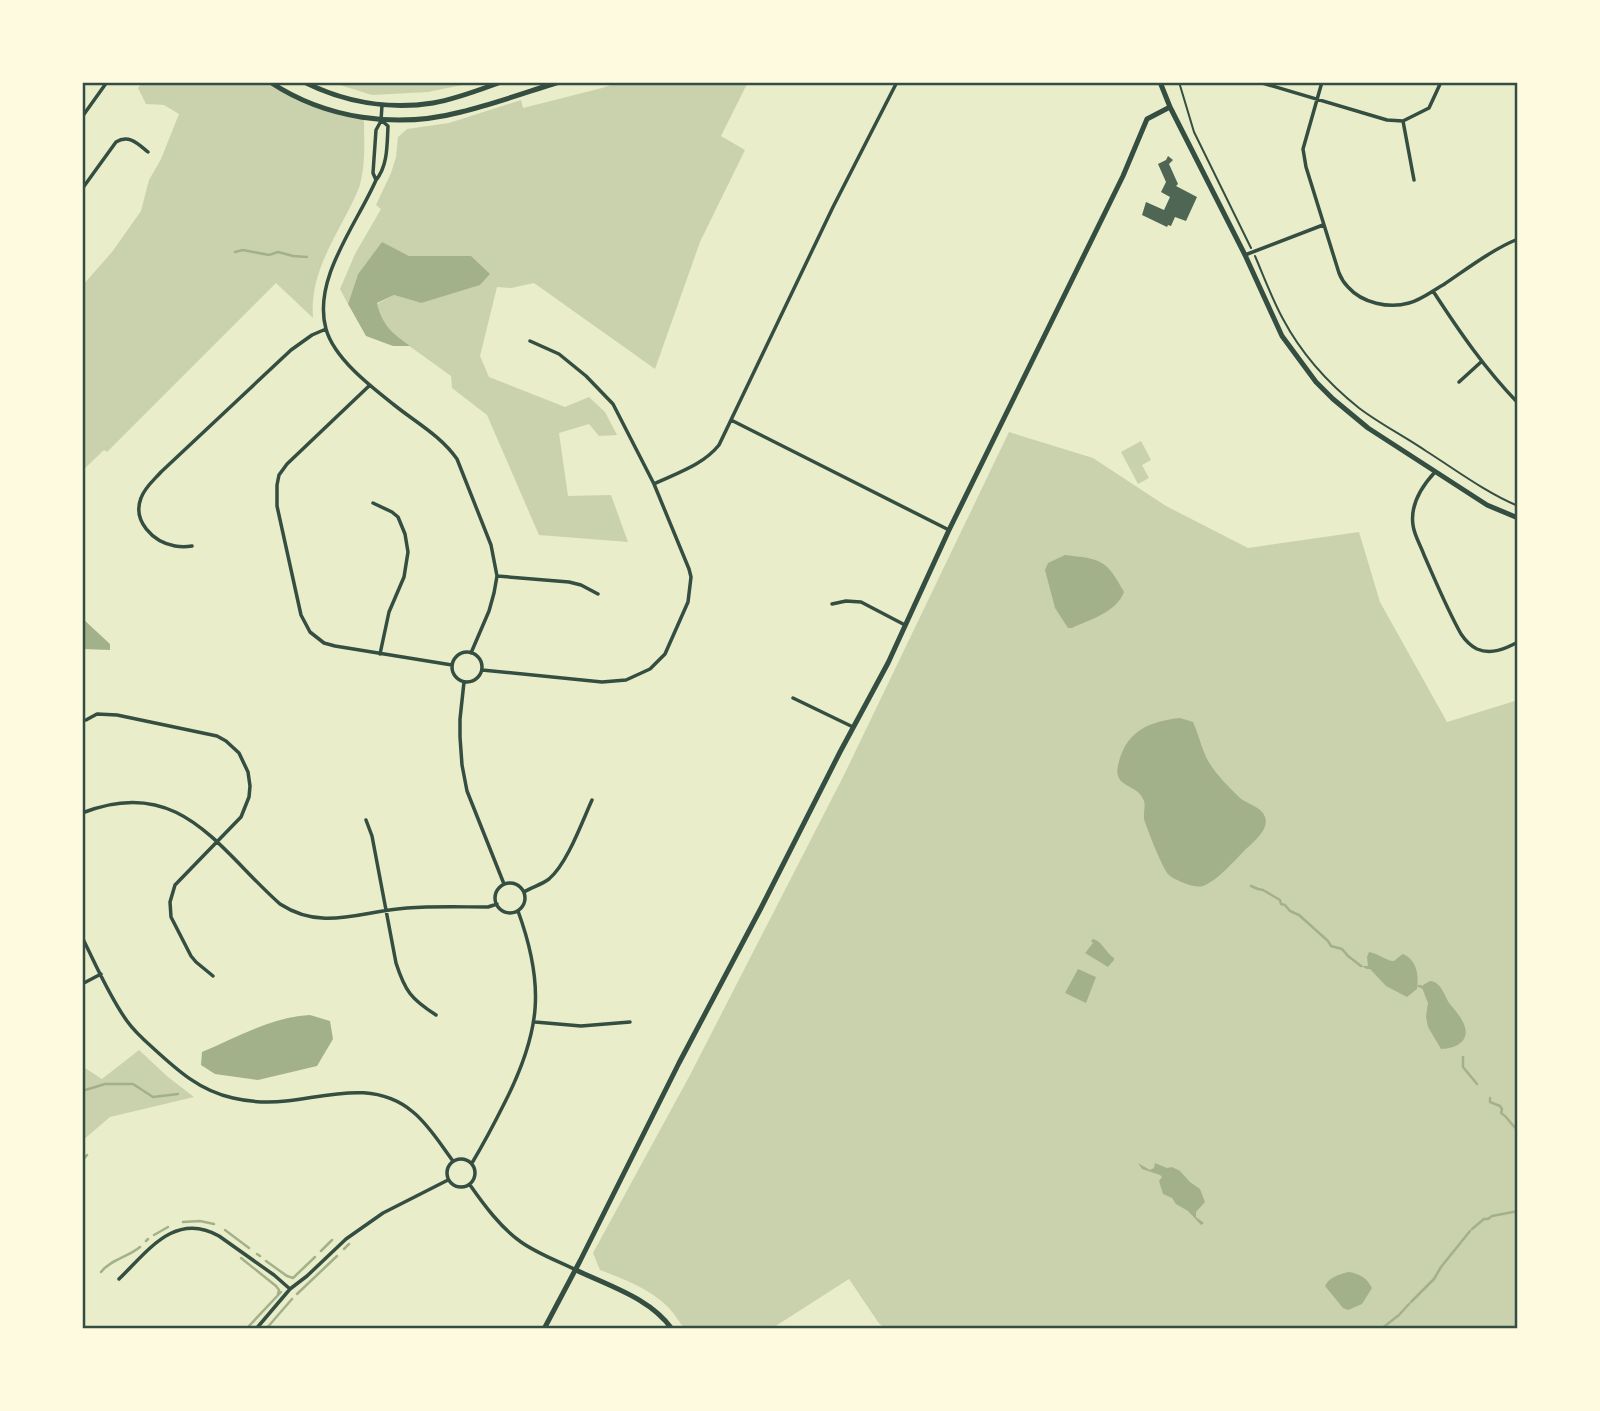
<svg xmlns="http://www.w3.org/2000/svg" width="1600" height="1411" viewBox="0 0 1600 1411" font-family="'Titillium Web',sans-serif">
  <rect width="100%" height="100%" fill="#e9edc9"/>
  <path fill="#cad2ad" d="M 142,82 L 270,82 L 295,98 L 364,118 C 364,141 366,165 359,188 C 355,198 350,207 345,217 C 328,249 310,280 313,318 L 276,283 L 107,452 L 104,450 L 82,471 L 82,286 L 112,252 L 141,211 L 149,180 L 161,159 L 179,114 L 164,105 L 146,104 L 138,88 Z
    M 330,82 L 477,82 L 428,92 L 372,95 Z
    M 619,82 L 748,82 L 721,136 L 745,150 L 700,242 L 655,369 L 534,283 L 511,288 L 497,287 L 480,356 L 489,377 L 565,407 L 589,397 L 605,412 L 617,435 L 599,436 L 589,424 L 559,433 L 568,496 L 611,495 L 628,542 L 539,535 L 487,415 L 452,388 L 451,376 L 394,335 L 381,319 L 377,304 L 394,295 L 421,303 L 471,256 L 409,256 L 382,243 L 358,274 L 348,304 L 340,289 L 355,254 L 381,209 L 376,205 L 391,173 L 396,157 L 398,137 L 407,129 L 449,123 L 521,100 L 523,108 L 602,88 Z
    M 1009,432 L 1093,458 L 1166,506 L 1248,548 L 1359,532 L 1380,602 L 1447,722 L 1518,700 L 1518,1329 L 885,1329 L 878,1322 L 849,1279 L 771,1329 L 685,1329 C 679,1322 674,1313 668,1307 C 650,1289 622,1278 600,1270 L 593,1253 L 690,1075 L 845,773 Z
    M 1141,441 L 1151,460 L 1142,465 L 1149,478 L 1138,484 L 1121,452 Z
    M 139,1050 L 168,1077 L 194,1097 L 110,1117 L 82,1141 L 82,1066 L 102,1079 Z"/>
  <path fill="#a3b18a" d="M 382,242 L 409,256 L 471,256 L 490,274 L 480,285 L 421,303 L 394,295 L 377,303 C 382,325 392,333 410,346 L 393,346 L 366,336 L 348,304 L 358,274 Z
    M 1065,555 C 1101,559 1106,559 1124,592 C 1116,613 1090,619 1072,628 L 1068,628 L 1055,608 L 1045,570 L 1048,563 Z
    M 82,618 L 110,644 L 110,650 L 82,649 Z
    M 1180,718 L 1193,722 C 1198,733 1201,746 1206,757 C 1214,773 1228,786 1240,798 C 1247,804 1262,807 1265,817 C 1270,830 1251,844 1244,851 C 1233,862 1217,881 1203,886 C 1196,889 1174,880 1169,875 C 1163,870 1148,831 1145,822 C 1142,815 1146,808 1144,801 C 1139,786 1122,788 1118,776 C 1116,770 1119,761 1121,755 C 1131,728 1154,721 1180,718 Z
    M 1093,939 C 1102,941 1106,953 1114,958 L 1114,960 L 1108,967 L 1085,953 L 1093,943 L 1091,941 Z
    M 1369,952 C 1377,953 1389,962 1394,961 C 1397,959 1399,956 1403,954 C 1417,960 1419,975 1417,989 L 1407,997 L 1386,986 L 1370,969 L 1367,969 L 1361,966 L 1368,966 L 1367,957 Z
    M 1078,969 L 1096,977 L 1086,1003 L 1065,993 Z
    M 1430,981 C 1442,982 1444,996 1450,1004 C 1455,1010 1460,1016 1463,1022 C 1472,1040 1457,1049 1441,1049 L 1428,1027 L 1426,1017 L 1428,1003 L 1422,988 L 1423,985 Z
    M 310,1015 L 330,1021 L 333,1039 L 317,1066 L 258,1080 L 215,1074 L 201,1065 L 202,1052 C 237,1037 272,1017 310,1015 Z
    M 1138,1163 L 1150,1170 L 1154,1168 L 1155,1163 L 1167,1168 L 1172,1167 L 1180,1171 L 1190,1182 L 1200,1189 L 1205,1202 L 1196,1212 L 1196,1217 L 1204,1223 L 1201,1225 L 1188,1211 L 1176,1204 L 1172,1198 L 1163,1194 L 1159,1181 L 1162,1177 L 1160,1175 L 1142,1169 Z
    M 1349,1272 C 1360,1274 1367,1278 1372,1288 L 1362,1304 L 1348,1310 L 1343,1308 L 1325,1286 C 1329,1277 1340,1274 1349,1272 Z"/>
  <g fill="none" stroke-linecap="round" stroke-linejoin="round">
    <path stroke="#a3b18a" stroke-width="2.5" d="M 235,252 L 243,250 L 269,255 L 278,252 L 293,256 L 307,257
      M 1251,886 L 1258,889 L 1263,890 L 1280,900 L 1281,904 L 1285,905 L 1290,911 L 1299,915 L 1328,941 L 1331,946 L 1342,949 L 1348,956 L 1361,966
      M 1419,986 L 1422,987
      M 1463,1057 L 1463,1067 L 1477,1084
      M 82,1091 L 105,1084 L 133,1084 L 153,1097 L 178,1094
      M 1490,1098 L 1490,1102 L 1500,1106 L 1502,1109 L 1501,1113 C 1508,1117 1511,1125 1518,1130
      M 82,1161 L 87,1155
      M 183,1222 L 200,1221 L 214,1224
      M 1472,1229 L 1484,1219 L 1488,1219 L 1492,1216 L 1518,1211
      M 225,1230 L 249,1248
      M 154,1235 L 168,1227
      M 146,1241 L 148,1239
      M 344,1249 L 349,1244
      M 321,1251 L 332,1240
      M 257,1254 L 260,1256
      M 241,1258 L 276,1286 L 279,1290 L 278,1294
      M 266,1261 L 287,1276 L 293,1278 L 315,1257
      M 101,1272 C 110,1260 128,1257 140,1247
      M 297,1294 L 337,1256
      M 1411,1302 L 1434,1279 L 1441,1267 L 1470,1231
      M 249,1326 L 281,1292
      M 978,1328 L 978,1329
      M 266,1329 L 292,1299
      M 1381,1329 L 1399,1315 L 1409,1304"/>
  </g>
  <path fill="#4f6655" d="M 1168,156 L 1173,160 L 1169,164 L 1178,184 L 1176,186 L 1197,197 L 1186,221 L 1175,217 L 1171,226 L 1168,225 L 1167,227 L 1142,215 L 1146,202 L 1164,210 L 1170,197 L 1161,192 L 1166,182 L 1158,164 L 1166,160 Z"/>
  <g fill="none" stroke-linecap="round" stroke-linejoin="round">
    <path stroke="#344e41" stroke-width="2" d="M 1179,82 L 1194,132 L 1251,248
      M 1255,256 C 1264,277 1272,299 1283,319 C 1301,353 1329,384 1359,408 C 1380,424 1404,436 1426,451 C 1456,470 1485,492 1518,506"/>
    <path stroke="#344e41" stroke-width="3.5" d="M 1259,82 L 1387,120 L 1403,121 L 1429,108 L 1441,82
      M 1322,82 L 1303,149 L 1306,167 L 1339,273 C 1341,278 1344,283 1348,287 C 1362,303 1389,309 1409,303 C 1421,300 1432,291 1443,285 C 1467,269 1491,250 1518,239
      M 82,117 L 107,82
      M 382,121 L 388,126 C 387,144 388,166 376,180 C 357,224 312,279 326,329 C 334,358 370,386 393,404 C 415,422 440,435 457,459 L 491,545 L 497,576 L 494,593 L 489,611 L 471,653
      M 1403,121 L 1414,180
      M 376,180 L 373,173 L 376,130 L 381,121 L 382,105
      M 82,189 L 116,142 C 129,134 138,144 148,152
      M 1245,255 L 1323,225
      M 1433,291 C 1459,331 1485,369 1518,403
      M 1459,382 L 1481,362
      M 370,385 L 287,464 L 279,475 L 277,485 L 277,506 L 301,615 L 310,632 L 324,643 L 335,646 L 452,665
      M 731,420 L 949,530
      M 1435,472 C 1422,486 1410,505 1413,525 C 1414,535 1421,546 1424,555 C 1436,582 1447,609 1461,634 C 1465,640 1471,646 1477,649 C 1491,655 1505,649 1518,642
      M 654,484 C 677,473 703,465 719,445 L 833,207 L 897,82
      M 373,503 L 392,512 L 398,517 L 405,534 L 408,552 L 404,577 L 389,612 L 380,654
      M 192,546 C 186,547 181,547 175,546 C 153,542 132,521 141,498 C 145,487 154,480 161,472 L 291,350 L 312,335 L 326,329
      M 497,576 L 569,582 L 581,585 L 598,594
      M 832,604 L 846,601 L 861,602 L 905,625
      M452 667a15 15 0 1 1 30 0a15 15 0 1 1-30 0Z
      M 482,670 L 602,682 L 626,680 L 650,669 L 665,654 L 688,602 L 691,577 L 689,569 L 654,484 L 613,404 L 586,376 L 559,354 L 530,341
      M 464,682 L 460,719 L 460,737 L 462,765 L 467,791 L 504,884
      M 793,698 L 853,727
      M 86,720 L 97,714 L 117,715 L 217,736 L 226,741 L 239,753 L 248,772 L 250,786 L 249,797 L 241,817 L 175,885 L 170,902 L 171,917 L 191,956 L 196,962 L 213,976
      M 82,813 C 180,774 218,849 280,904 C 323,932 361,911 407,908 C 434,906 461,907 488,907 L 497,904
      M 366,820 L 372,836 L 396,963 C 405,991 411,999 436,1015
      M495 898a15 15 0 1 1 30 0a15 15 0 1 1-30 0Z
      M 524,892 C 532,887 541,885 549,879 C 567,864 582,822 592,800
      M 82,937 C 96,965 109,996 127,1021 C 134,1031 144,1040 153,1048 C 177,1070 200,1091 233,1098 C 250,1102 268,1103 286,1101 C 330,1096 375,1080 413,1112 C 429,1125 441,1145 453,1161
      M 82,984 L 101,974
      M 535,1022 L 581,1026 L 630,1022
      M447 1173a14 14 0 1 1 28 0a14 14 0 1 1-28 0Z
      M 472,1163 C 484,1143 495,1122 505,1102 C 541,1031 545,985 518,911
      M 470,1185 C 484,1205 501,1228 521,1242 C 538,1254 558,1261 576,1270
      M 119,1279 C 148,1251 175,1211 219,1236 L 274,1275 L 290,1289
      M 256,1329 L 290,1289 L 307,1276 L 346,1239 L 383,1213 L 448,1180"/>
    <path stroke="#344e41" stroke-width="5" d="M 576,1270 C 609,1286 650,1298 672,1329"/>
    <path stroke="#344e41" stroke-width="5" d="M 270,82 C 326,119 396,129 461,112 C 494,104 527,92 559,82
      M 304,82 C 344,102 389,110 433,103 C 456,99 479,90 501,82
      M 1160,82 L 1170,107 L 1245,255 L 1282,336 L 1316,382 L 1333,399 L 1368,428 L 1487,505 L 1518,518
      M 544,1329 L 580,1261 L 679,1063 L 761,908 L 840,752 L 888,663 L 949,530 L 1123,176 L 1147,119 L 1170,107"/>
  </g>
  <rect width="1600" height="1411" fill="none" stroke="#fefae0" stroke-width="168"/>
  <rect x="84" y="84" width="1432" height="1243" fill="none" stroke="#344e41" stroke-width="2.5"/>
</svg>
